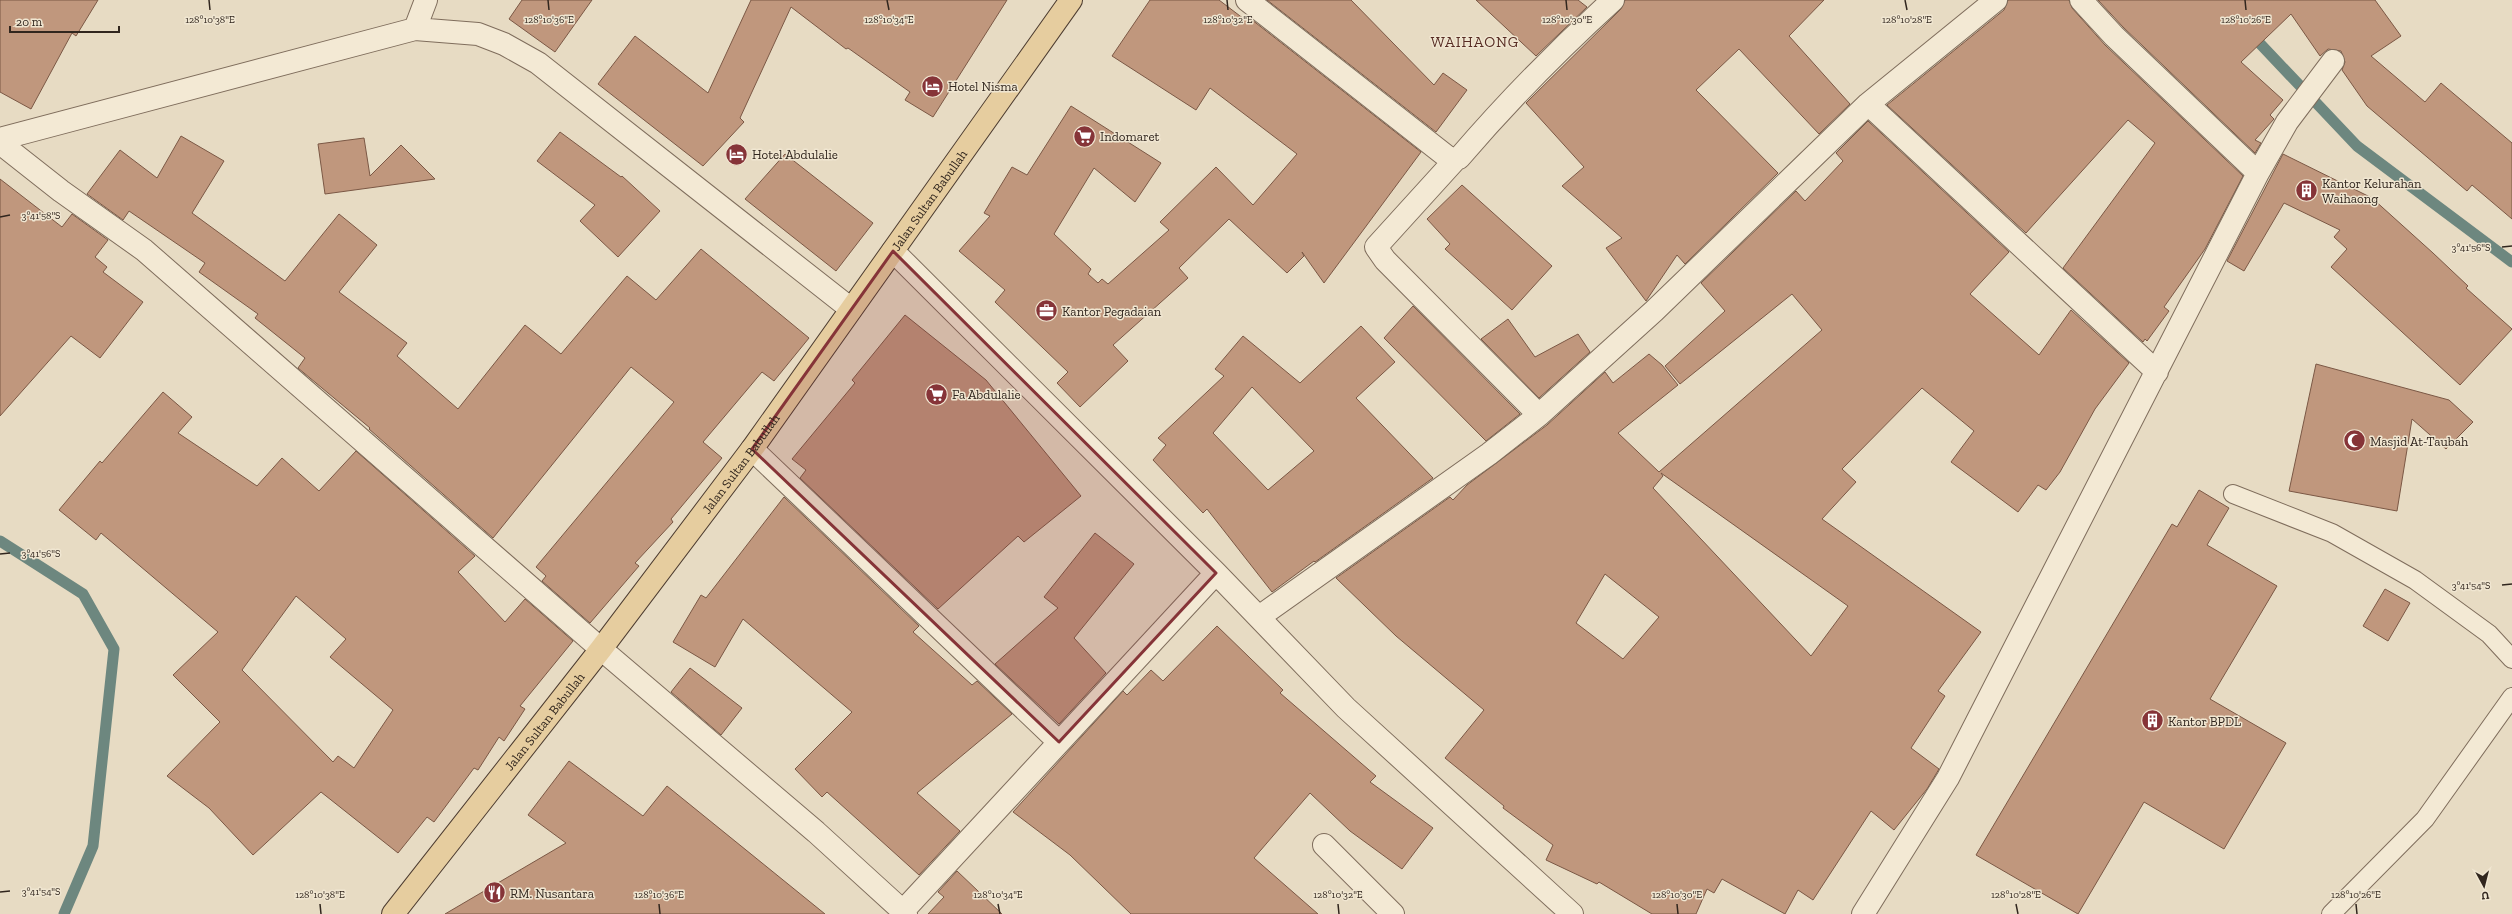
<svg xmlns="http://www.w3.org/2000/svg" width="2512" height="914" viewBox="0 0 2512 914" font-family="'Zilla Slab',serif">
  <rect width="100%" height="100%" fill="#e7dbc3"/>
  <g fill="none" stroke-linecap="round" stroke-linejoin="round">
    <path stroke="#6d877f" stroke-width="11" d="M 2250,33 L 2357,146 L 2512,262
      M 0,541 L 83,594 L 114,649 L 93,846 L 64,914"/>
  </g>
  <path fill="#c0977d" stroke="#7b5845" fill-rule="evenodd" d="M 0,0 L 98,0 L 76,36 L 72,33 L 31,109 L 0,92 Z
    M 522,0 L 592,0 L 555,52 L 509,19 Z
    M 751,0 L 1007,0 L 933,117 L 905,100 L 910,92 L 848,48 L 846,49 L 791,7 L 740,118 L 744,122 L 703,166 L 598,84 L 635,36 L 708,93 Z
    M 1150,0 L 1219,0 L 1244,19 L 1247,16 L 1421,152 L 1324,283 L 1302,252 L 1304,256 L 1287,273 L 1229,219 L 1179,268 L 1188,278 L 1113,345 L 1128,361 L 1080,407 L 1057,383 L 1068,372 L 995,302 L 1005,290 L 959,251 L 990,216 L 984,213 L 1012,167 L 1027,175 L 1071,106 L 1161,163 L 1135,202 L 1094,168 L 1054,234 L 1091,269 L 1088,274 L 1098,283 L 1102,279 L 1108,284 L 1169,230 L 1160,222 L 1216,167 L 1253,205 L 1297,154 L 1210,88 L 1196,110 L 1112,56 Z
    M 1267,0 L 1351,0 L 1434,85 L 1443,73 L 1467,90 L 1436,132 Z
    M 1476,0 L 1578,0 L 1587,7 L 1536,56 Z
    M 1625,0 L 1824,0 L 1789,36 L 1850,104 L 1819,134 L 1739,49 L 1696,90 L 1778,173 L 1685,264 L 1677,255 L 1646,301 L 1606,248 L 1622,238 L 1562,186 L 1584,167 L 1526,103 L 1621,9 Z
    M 2008,0 L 2069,0 L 2072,8 L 2105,45 L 2243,176 L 2205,249 L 2164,307 L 2169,311 L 2147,341 L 2145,339 L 2143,342 L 2063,268 L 2155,143 L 2128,120 L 2026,233 L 1887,105 L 2004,10 Z
    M 2098,0 L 2375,0 L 2401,36 L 2371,56 L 2425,102 L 2441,83 L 2512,143 L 2512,219 L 2472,185 L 2467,191 L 2367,106 L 2342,70 L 2345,62 L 2341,51 L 2328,49 L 2320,56 L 2291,14 L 2241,62 L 2283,100 L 2270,115 L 2274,119 L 2255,140 L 2261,143 L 2255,153 L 2123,27 Z
    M 1868,121 L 2009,252 L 1970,294 L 2039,355 L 2071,310 L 2129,363 L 2095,409 L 2060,472 L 2046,490 L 2038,485 L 2018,512 L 1951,462 L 1974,431 L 1922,388 L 1842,469 L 1856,482 L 1822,519 L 1981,632 L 1938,691 L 1945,696 L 1911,748 L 1939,769 L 1927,789 L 1894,830 L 1871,811 L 1813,900 L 1798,890 L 1785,914 L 1722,879 L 1714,893 L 1707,889 L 1696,914 L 1652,914 L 1599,882 L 1597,884 L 1546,860 L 1553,845 L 1503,808 L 1504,806 L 1445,758 L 1484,710 L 1396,636 L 1336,578 L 1450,497 L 1453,500 L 1467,485 L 1547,425 L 1605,372 L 1613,383 L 1649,354 L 1662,365 L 1678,385 L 1618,433 L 1659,472 L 1822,330 L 1792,294 L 1680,384 L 1665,366 L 1725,311 L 1701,283 L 1796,191 L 1805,201 L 1843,161 L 1836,153 ZM 1661,473 L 1848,606 L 1811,656 L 1653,488 L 1663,476 ZM 1605,574 L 1659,617 L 1623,659 L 1576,623 Z
    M 560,132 L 621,177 L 622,176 L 660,211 L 618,257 L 580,221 L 595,205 L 537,161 Z
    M 181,136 L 224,161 L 192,213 L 285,281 L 339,214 L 377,245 L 339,292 L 407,343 L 397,356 L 458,409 L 525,325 L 561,354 L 627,276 L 656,300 L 701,249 L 809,338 L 774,381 L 762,372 L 703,442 L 722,458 L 671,519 L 673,522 L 635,563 L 639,566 L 590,623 L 542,581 L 546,576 L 536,567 L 674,402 L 631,367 L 493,538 L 369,429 L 370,428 L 298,368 L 305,358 L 255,318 L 258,314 L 199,272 L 205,263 L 129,211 L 123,220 L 87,194 L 120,150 L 157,178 Z
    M 364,138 L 370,176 L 401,145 L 435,179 L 325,194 L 318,144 Z
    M 785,154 L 873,223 L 836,271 L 745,199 Z
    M 2283,154 L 2372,198 L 2433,253 L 2468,286 L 2466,288 L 2512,329 L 2460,385 L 2331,267 L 2347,249 L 2334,237 L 2340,230 L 2284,203 L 2244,271 L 2227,261 Z
    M 0,179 L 62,227 L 72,214 L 108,240 L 95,257 L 107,267 L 103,272 L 143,302 L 100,358 L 71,336 L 0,416 Z
    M 1462,185 L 1552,266 L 1512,310 L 1445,249 L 1450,244 L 1427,219 Z
    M 1413,306 L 1520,414 L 1486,441 L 1384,338 Z
    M 905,315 L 986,380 L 1081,496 L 1024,542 L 1018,536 L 938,609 L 800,478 L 806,470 L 792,459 L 855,383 L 852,380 Z
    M 1508,319 L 1535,357 L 1578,334 L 1590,352 L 1539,398 L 1481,339 Z
    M 1361,326 L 1395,362 L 1356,398 L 1433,478 L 1315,562 L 1314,561 L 1272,592 L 1207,509 L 1203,513 L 1153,460 L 1166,445 L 1158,438 L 1224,376 L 1215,369 L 1243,336 L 1300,383 ZM 1252,387 L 1314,451 L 1268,490 L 1213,433 Z
    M 2316,364 L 2449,400 L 2473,422 L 2446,449 L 2412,419 L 2397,511 L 2289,491 Z
    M 163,392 L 192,417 L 178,433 L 257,486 L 282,458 L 319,491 L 356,451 L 475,556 L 458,572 L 505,622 L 525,599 L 573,641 L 520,706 L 525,709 L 504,741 L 499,737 L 478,770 L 474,768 L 434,822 L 427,817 L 398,853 L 321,792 L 253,855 L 209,808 L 167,776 L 220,722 L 173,675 L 218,632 L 101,533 L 96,540 L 59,510 L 100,461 L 102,463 ZM 296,596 L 346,639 L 330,657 L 393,710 L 354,768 L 338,756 L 333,762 L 242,670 Z
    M 2199,490 L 2229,508 L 2207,545 L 2277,586 L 2210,699 L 2286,743 L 2224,849 L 2144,802 L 2078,914 L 1976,855 L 2172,524 L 2177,527 Z
    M 784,497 L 919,626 L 913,632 L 972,685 L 977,681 L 1012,714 L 917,793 L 960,831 L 919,875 L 827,792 L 822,797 L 795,769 L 852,712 L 743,619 L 715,667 L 673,642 L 701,595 L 706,598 Z
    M 1095,533 L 1134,564 L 1074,638 L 1106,673 L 1059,724 L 995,664 L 1058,608 L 1044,597 Z
    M 2385,589 L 2410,603 L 2388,641 L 2363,626 Z
    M 1217,626 L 1283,690 L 1280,693 L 1376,776 L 1370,782 L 1433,828 L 1402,869 L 1350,831 L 1310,793 L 1254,858 L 1318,914 L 1131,914 L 1070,855 L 1013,812 L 1123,691 L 1127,695 L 1151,670 L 1163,681 Z
    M 690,668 L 742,708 L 721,735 L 671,692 Z
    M 569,761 L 643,816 L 667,786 L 825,914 L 445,914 L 566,843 L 528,815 Z
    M 957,871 L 978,891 L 1002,914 L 928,914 L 944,897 L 938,892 Z"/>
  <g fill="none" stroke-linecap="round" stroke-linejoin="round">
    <defs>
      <path id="lane" d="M 2233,494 L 2332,533 L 2415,580 L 2489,634 L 2512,659
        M 2331,914 L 2425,819 L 2512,697"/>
      <path id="street" d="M 1247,0 L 1450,159 L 1459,158 C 1507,102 1558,50 1613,0
        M 2081,0 L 2114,36 L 2258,173
        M 415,29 L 426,0
        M 1868,104 L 1996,0
        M 0,139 L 415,29 L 478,34 L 504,44 L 538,63 L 851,309
        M 0,143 L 61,191 L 144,250 L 601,649 L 816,832 L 906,914
        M 1455,160 L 1376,247 L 1385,260 L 1539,415
        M 893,251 L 1216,573 L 1346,708 L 1572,914
        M 752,449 L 1059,742
        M 1259,617 L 1489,454 L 1539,415 L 1654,311 L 1868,104 L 2157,372
        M 1324,845 L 1393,914
        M 903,911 L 1216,573
        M 1863,914 L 1948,778 L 2258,173 L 2287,122 L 2333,61"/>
      <g id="primary">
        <path id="s1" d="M 393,914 L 601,649 L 752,449 L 1071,0"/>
      </g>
    </defs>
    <use href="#lane" stroke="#7f6d5c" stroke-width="20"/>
    <use href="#street" stroke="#7f6d5c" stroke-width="24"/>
    <use href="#primary" stroke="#4d3c30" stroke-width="24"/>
    <use href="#lane" stroke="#f3e9d4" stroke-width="18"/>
    <use href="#street" stroke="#f3e9d4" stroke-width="22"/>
    <use href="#primary" stroke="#e6cd9f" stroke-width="22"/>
  </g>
  <path fill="#863438" fill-opacity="0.2" stroke="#863438" stroke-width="3" stroke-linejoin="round" d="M 893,251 L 1216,573 L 1059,742 L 752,449 Z"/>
  <path fill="none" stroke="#31261e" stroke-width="1.5" d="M 209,0 L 210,10M 548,0 L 549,10M 887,0 L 889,10M 1227,0 L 1228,10M 1566,0 L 1567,10M 1905,0 L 1907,10M 2245,0 L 2246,10M 0,217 L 10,215M 2502,247 L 2512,246M 0,554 L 10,553M 2502,585 L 2512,584M 0,892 L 10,891M 320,904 L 321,914M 659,904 L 660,914M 998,904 L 1000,914M 1338,904 L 1339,914M 1677,904 L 1678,914M 2016,904 L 2018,914M 2356,904 L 2357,914"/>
  <defs>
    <symbol id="hotel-disc" viewBox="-11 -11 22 22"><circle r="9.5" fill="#863438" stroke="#f0e6d1"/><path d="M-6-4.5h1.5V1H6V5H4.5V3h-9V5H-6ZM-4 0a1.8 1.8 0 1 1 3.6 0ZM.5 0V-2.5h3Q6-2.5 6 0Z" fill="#fff"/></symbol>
    <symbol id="supermarket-disc" viewBox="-11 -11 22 22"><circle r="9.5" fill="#863438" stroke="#f0e6d1"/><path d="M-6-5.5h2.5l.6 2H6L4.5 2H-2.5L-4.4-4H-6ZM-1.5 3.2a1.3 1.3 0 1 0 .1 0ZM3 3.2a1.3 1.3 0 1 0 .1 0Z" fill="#fff"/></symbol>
    <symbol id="building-disc" viewBox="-11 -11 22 22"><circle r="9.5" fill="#863438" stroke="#f0e6d1"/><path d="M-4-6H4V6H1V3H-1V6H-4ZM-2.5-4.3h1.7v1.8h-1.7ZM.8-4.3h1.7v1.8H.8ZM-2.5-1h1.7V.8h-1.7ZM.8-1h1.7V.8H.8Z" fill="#fff"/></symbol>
    <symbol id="office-disc" viewBox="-11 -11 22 22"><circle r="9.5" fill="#863438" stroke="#f0e6d1"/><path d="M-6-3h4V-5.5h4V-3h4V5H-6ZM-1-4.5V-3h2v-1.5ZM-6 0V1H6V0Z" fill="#fff"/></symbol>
    <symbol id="mosque-disc" viewBox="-11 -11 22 22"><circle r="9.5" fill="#863438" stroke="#f0e6d1"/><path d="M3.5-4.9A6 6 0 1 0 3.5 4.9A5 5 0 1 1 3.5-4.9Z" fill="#fff"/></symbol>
    <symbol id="restaurant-disc" viewBox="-11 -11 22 22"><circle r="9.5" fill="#863438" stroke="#f0e6d1"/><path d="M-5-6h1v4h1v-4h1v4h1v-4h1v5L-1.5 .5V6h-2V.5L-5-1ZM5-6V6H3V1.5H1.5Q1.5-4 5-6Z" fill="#fff"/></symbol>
  </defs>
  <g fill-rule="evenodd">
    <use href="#hotel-disc" x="920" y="74" width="25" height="25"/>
    <use href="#supermarket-disc" x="1072" y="124" width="25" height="25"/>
    <use href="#hotel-disc" x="724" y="142" width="25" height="25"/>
    <use href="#building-disc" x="2294" y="178" width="25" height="25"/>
    <use href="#office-disc" x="1034" y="298" width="25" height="25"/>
    <use href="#supermarket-disc" x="924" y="382" width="25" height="25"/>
    <use href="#mosque-disc" x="2342" y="428" width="25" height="25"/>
    <use href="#building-disc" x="2140" y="708" width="25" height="25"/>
    <use href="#restaurant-disc" x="482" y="880" width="25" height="25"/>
  </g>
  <g text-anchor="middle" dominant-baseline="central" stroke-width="3" stroke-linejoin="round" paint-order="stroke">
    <g font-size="13" fill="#31261e" stroke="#f0e6d1" text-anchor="start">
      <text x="948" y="86">Hotel Nisma</text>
      <text x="1100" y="136">Indomaret</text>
      <text x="752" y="154">Hotel Abdulalie</text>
      <text x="2322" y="183">Kantor Kelurahan<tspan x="2322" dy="15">Waihaong</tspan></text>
      <text x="1062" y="311">Kantor Pegadaian</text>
      <text x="952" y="394">Fa Abdulalie</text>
      <text x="2370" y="441">Masjid At-Taubah</text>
      <text x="2168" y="721">Kantor BPDL</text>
      <text x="510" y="893">RM. Nusantara</text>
    </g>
    <g font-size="13" fill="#31261e" stroke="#f0e6d1">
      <text stroke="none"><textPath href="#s1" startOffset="893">Jalan Sultan Babullah</textPath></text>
      <text stroke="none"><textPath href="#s1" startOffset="569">Jalan Sultan Babullah</textPath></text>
      <text stroke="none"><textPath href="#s1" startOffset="245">Jalan Sultan Babullah</textPath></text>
    </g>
    <g font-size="15" letter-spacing="1" fill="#572c23" stroke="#f0e6d1">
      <text x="1475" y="42">WAIHAONG</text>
    </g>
  </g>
  <g font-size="10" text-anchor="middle" fill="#31261e" stroke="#f0e6d1" stroke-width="3" stroke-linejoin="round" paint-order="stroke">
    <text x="210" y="23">128°10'38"E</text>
    <text x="549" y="23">128°10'36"E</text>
    <text x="889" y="23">128°10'34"E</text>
    <text x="1228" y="23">128°10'32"E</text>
    <text x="1567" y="23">128°10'30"E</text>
    <text x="1907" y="23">128°10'28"E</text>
    <text x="2246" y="23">128°10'26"E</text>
    <text x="41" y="219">3°41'58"S</text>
    <text x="2471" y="251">3°41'56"S</text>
    <text x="41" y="557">3°41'56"S</text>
    <text x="2471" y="589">3°41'54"S</text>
    <text x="41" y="895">3°41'54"S</text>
    <text x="320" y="898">128°10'38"E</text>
    <text x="659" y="898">128°10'36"E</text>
    <text x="998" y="898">128°10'34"E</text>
    <text x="1338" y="898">128°10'32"E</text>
    <text x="1677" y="898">128°10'30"E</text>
    <text x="2016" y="898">128°10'28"E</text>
    <text x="2356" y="898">128°10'26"E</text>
  </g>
  <g transform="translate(2484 886) rotate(173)" stroke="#f0e6d1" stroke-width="3" paint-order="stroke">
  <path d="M0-3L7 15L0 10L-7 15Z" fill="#31261e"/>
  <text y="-6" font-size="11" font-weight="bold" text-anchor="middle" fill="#31261e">U</text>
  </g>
  <path d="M10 26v6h109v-6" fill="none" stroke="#31261e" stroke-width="2"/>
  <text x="16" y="26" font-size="12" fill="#31261e" stroke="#f0e6d1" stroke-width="3" paint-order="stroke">20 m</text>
</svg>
